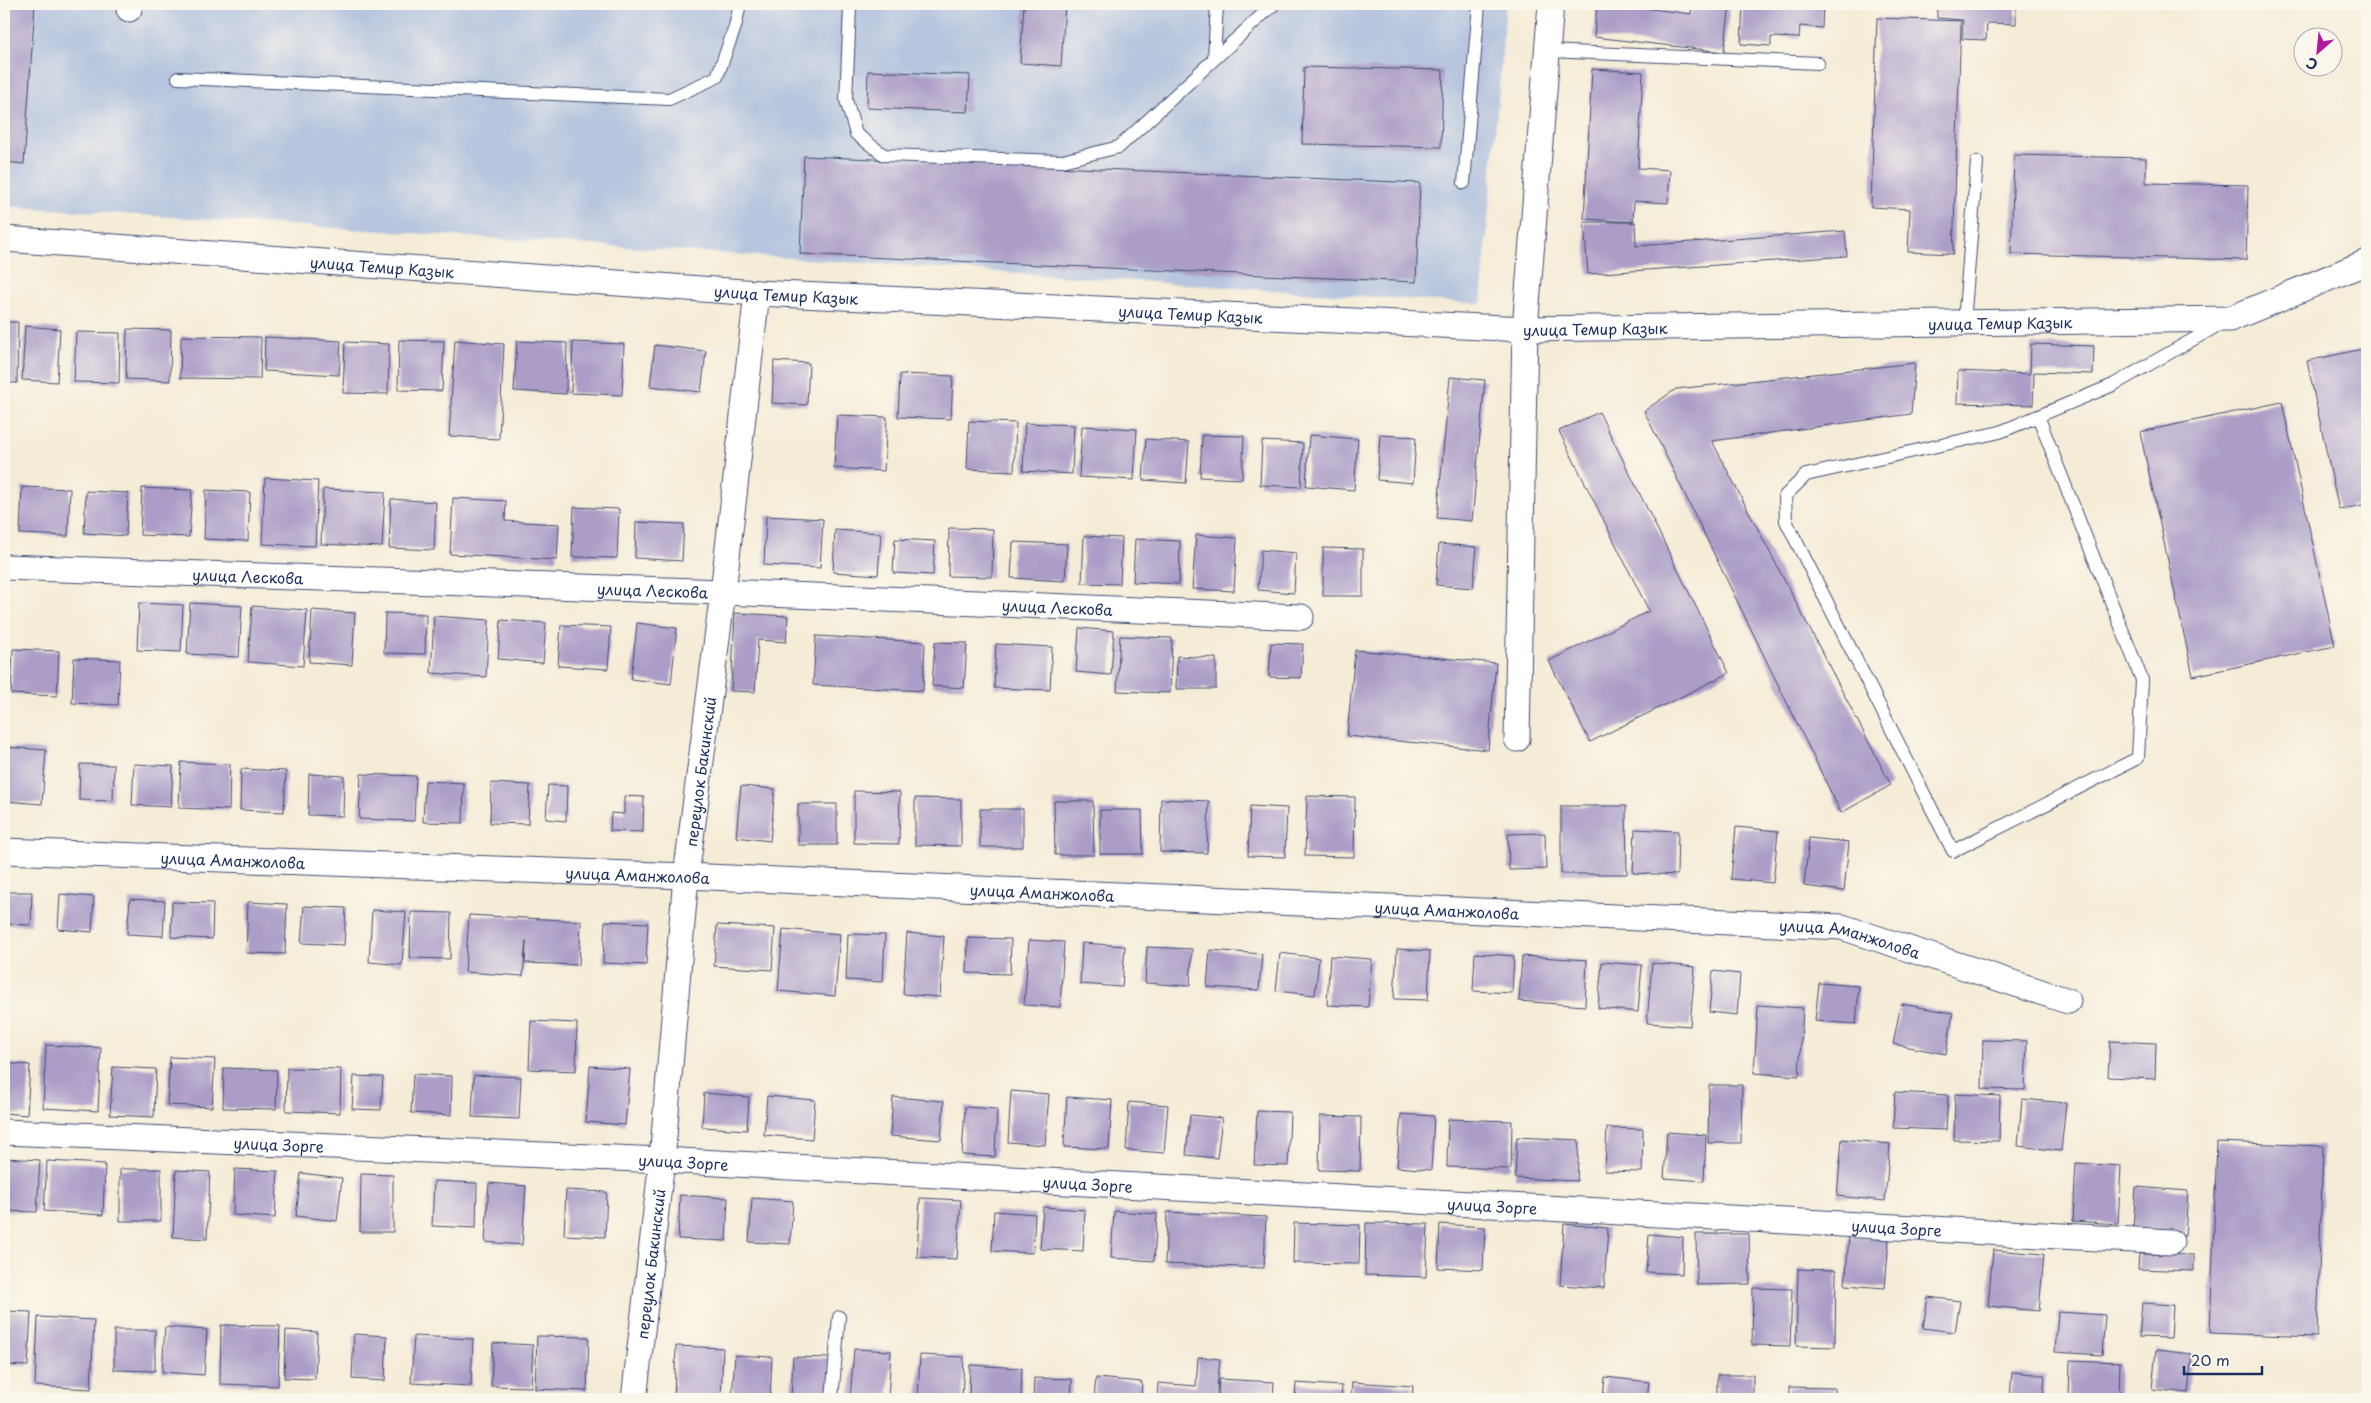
<svg xmlns="http://www.w3.org/2000/svg" width="2371" height="1403" viewBox="0 0 2371 1403" font-family="'Playpen Sans',sans-serif">
  <rect width="100%" height="100%" fill="#fbf7ec"/>
  <filter id="ink" filterUnits="userSpaceOnUse"><feTurbulence type="fractalNoise" baseFrequency=".02" numOctaves="2"/><feDisplacementMap in="SourceGraphic" scale="10" xChannelSelector="R" yChannelSelector="G"/><feConvolveMatrix kernelMatrix="1 2 1 2 8 2 1 2 1" color-interpolation-filters="sRGB"/></filter>
  <filter id="wash" filterUnits="userSpaceOnUse"><feTurbulence type="fractalNoise" baseFrequency=".0096" numOctaves="4" result="noise"/><feDisplacementMap in="SourceGraphic" scale="20" xChannelSelector="R" yChannelSelector="G"/><feGaussianBlur stdDeviation="1.12" result="paint"/><feColorMatrix in="noise" values="0 0 0 0 0 0 0 0 0 0 0 0 0 0 0 0 0 1.4 0 .05"/><feComposite in="paint" operator="in"/></filter>
  <g filter="url(#wash)">
    <rect width="100%" height="100%" fill="#f5ecd7"/>
    <path fill="#b7c5de" d="M 4,4 L 1506,4 L 1481,304 L 4,206 Z"/>
    <g id="blocks">
      <path fill="#ab9dc7" d="M 4,4 L 35,4 L 24,164 L 4,162 Z
        M 1024,4 L 1065,4 L 1061,66 L 1020,63 Z
        M 1597,4 L 1644,4 L 1644,8 L 1691,14 L 1692,4 L 1730,4 L 1724,52 L 1594,37 Z
        M 1743,4 L 1823,4 L 1822,28 L 1800,26 L 1799,38 L 1771,37 L 1771,46 L 1741,44 Z
        M 1937,4 L 2016,4 L 2016,24 L 1987,23 L 1986,40 L 1962,39 L 1963,20 L 1937,18 Z
        M 1877,18 L 1961,21 L 1953,254 L 1908,252 L 1910,209 L 1871,207 Z
        M 1304,67 L 1443,70 L 1441,147 L 1302,144 Z
        M 1592,69 L 1643,72 L 1638,168 L 1670,170 L 1668,203 L 1634,201 L 1633,222 L 1584,219 Z
        M 868,71 L 970,75 L 968,112 L 867,108 Z
        M 2014,155 L 2146,158 L 2146,183 L 2248,185 L 2246,260 L 2011,254 Z
        M 804,156 L 1420,183 L 1416,282 L 800,254 Z
        M 1584,222 L 1635,222 L 1636,246 L 1845,231 L 1847,256 L 1588,274 Z
        M 4,322 L 18,322 L 17,383 L 4,383 Z
        M 25,326 L 60,329 L 57,382 L 22,380 Z
        M 127,329 L 171,330 L 170,381 L 126,379 Z
        M 76,332 L 120,333 L 119,383 L 74,382 Z
        M 181,336 L 261,337 L 260,379 L 180,378 Z
        M 265,337 L 341,341 L 339,375 L 264,371 Z
        M 399,340 L 444,341 L 442,391 L 398,390 Z
        M 455,340 L 504,344 L 499,439 L 449,436 Z
        M 517,341 L 567,343 L 566,394 L 514,391 Z
        M 345,342 L 389,344 L 388,394 L 343,393 Z
        M 573,342 L 624,344 L 622,395 L 571,393 Z
        M 2031,344 L 2094,346 L 2093,374 L 2034,372 L 2033,405 L 1957,403 L 1958,371 L 2030,374 Z
        M 655,345 L 706,351 L 701,392 L 650,386 Z
        M 2367,348 L 2367,504 L 2339,510 L 2307,361 Z
        M 774,361 L 809,363 L 807,405 L 772,403 Z
        M 1915,363 L 1911,414 L 1712,441 L 1891,785 L 1841,813 L 1644,411 L 1676,389 Z
        M 900,374 L 953,376 L 951,419 L 898,417 Z
        M 1450,377 L 1485,380 L 1472,521 L 1437,518 Z
        M 2282,402 L 2335,646 L 2193,676 L 2140,432 Z
        M 1599,412 L 1729,673 L 1590,742 L 1549,661 L 1649,611 L 1559,431 Z
        M 837,415 L 887,417 L 884,471 L 834,468 Z
        M 969,421 L 1016,423 L 1014,471 L 967,469 Z
        M 1025,423 L 1074,425 L 1072,474 L 1023,471 Z
        M 1082,426 L 1137,429 L 1134,480 L 1079,477 Z
        M 1202,435 L 1244,436 L 1242,479 L 1200,477 Z
        M 1309,435 L 1358,439 L 1354,490 L 1306,486 Z
        M 1380,435 L 1416,437 L 1413,483 L 1377,480 Z
        M 1146,439 L 1189,442 L 1186,483 L 1143,480 Z
        M 1262,441 L 1303,443 L 1301,487 L 1260,485 Z
        M 265,478 L 318,481 L 315,546 L 262,544 Z
        M 22,487 L 70,489 L 68,536 L 20,534 Z
        M 142,488 L 192,490 L 189,537 L 140,535 Z
        M 323,489 L 385,492 L 382,547 L 321,544 Z
        M 206,490 L 250,492 L 248,541 L 204,539 Z
        M 86,491 L 128,493 L 126,536 L 84,533 Z
        M 453,498 L 506,501 L 505,521 L 559,524 L 557,560 L 450,554 Z
        M 391,499 L 436,502 L 434,550 L 389,548 Z
        M 574,507 L 619,509 L 617,558 L 572,557 Z
        M 766,516 L 823,519 L 820,568 L 764,565 Z
        M 636,522 L 684,524 L 682,561 L 635,558 Z
        M 949,528 L 993,529 L 992,577 L 948,576 Z
        M 835,530 L 881,533 L 878,575 L 833,572 Z
        M 1196,535 L 1237,538 L 1234,591 L 1192,589 Z
        M 1084,536 L 1122,538 L 1120,584 L 1082,583 Z
        M 895,539 L 935,541 L 933,575 L 893,573 Z
        M 1135,539 L 1180,541 L 1179,584 L 1133,582 Z
        M 1013,542 L 1067,544 L 1065,581 L 1011,578 Z
        M 1439,544 L 1477,547 L 1473,588 L 1436,585 Z
        M 1323,548 L 1363,549 L 1363,596 L 1323,596 Z
        M 1261,550 L 1296,553 L 1294,593 L 1258,590 Z
        M 139,603 L 183,605 L 181,652 L 137,650 Z
        M 190,603 L 242,606 L 239,657 L 187,654 Z
        M 252,606 L 307,610 L 303,666 L 248,662 Z
        M 312,610 L 355,613 L 352,665 L 309,662 Z
        M 385,613 L 426,614 L 425,654 L 384,653 Z
        M 735,613 L 788,616 L 786,642 L 758,640 L 755,692 L 731,691 Z
        M 434,616 L 489,620 L 486,677 L 431,673 Z
        M 501,620 L 546,623 L 543,663 L 498,659 Z
        M 637,623 L 677,628 L 671,684 L 631,679 Z
        M 561,625 L 611,627 L 608,669 L 558,666 Z
        M 1079,628 L 1114,631 L 1111,675 L 1076,672 Z
        M 816,636 L 925,642 L 923,691 L 813,685 Z
        M 1120,636 L 1172,638 L 1170,693 L 1117,691 Z
        M 935,642 L 967,643 L 964,688 L 932,686 Z
        M 1271,643 L 1303,644 L 1301,678 L 1269,677 Z
        M 996,644 L 1052,647 L 1050,690 L 994,688 Z
        M 13,649 L 59,651 L 57,696 L 11,694 Z
        M 1355,650 L 1496,663 L 1488,750 L 1347,736 Z
        M 1177,656 L 1216,658 L 1216,689 L 1176,689 Z
        M 74,658 L 120,660 L 118,705 L 72,703 Z
        M 4,747 L 46,750 L 42,804 L 4,801 Z
        M 181,762 L 230,764 L 229,810 L 179,808 Z
        M 80,764 L 114,765 L 113,801 L 79,800 Z
        M 134,764 L 173,766 L 171,807 L 132,805 Z
        M 241,769 L 286,771 L 284,812 L 240,810 Z
        M 309,774 L 344,776 L 343,816 L 308,815 Z
        M 361,774 L 416,776 L 414,821 L 359,819 Z
        M 425,781 L 464,783 L 463,823 L 423,822 Z
        M 491,783 L 530,785 L 528,824 L 490,823 Z
        M 548,785 L 567,786 L 566,821 L 546,819 Z
        M 741,786 L 775,789 L 770,841 L 736,837 Z
        M 854,791 L 900,792 L 899,844 L 854,843 Z
        M 624,796 L 644,797 L 643,832 L 610,831 L 611,813 L 624,814 Z
        M 1307,796 L 1355,797 L 1354,857 L 1305,856 Z
        M 915,798 L 961,799 L 961,846 L 915,845 Z
        M 1161,799 L 1209,801 L 1207,853 L 1160,852 Z
        M 1054,801 L 1093,801 L 1094,855 L 1055,855 Z
        M 798,804 L 837,804 L 837,845 L 798,845 Z
        M 1250,806 L 1287,808 L 1285,857 L 1248,856 Z
        M 1561,806 L 1626,806 L 1627,874 L 1561,874 Z
        M 980,809 L 1023,809 L 1023,847 L 980,847 Z
        M 1100,810 L 1142,810 L 1143,854 L 1100,854 Z
        M 1736,827 L 1778,831 L 1773,883 L 1731,879 Z
        M 1635,829 L 1678,831 L 1677,875 L 1633,873 Z
        M 1545,833 L 1546,869 L 1509,870 L 1508,834 Z
        M 1809,838 L 1849,842 L 1844,891 L 1804,886 Z
        M 4,892 L 32,892 L 31,925 L 4,924 Z
        M 60,894 L 94,897 L 92,932 L 58,929 Z
        M 130,899 L 165,901 L 163,936 L 127,934 Z
        M 172,902 L 213,903 L 212,939 L 171,937 Z
        M 248,902 L 287,904 L 285,954 L 246,953 Z
        M 304,906 L 346,908 L 344,945 L 301,943 Z
        M 372,910 L 406,912 L 402,965 L 369,962 Z
        M 411,912 L 451,913 L 450,959 L 410,958 Z
        M 469,915 L 581,921 L 579,965 L 525,963 L 526,941 L 523,976 L 465,972 Z
        M 605,921 L 648,923 L 646,965 L 603,963 Z
        M 717,925 L 775,928 L 772,970 L 714,966 Z
        M 783,929 L 840,934 L 835,996 L 778,991 Z
        M 907,933 L 944,936 L 940,997 L 903,994 Z
        M 848,934 L 885,935 L 883,982 L 846,980 Z
        M 968,938 L 1011,939 L 1010,974 L 967,973 Z
        M 1029,940 L 1064,942 L 1060,1007 L 1024,1005 Z
        M 1082,943 L 1125,946 L 1122,987 L 1080,984 Z
        M 1147,947 L 1192,949 L 1190,986 L 1145,983 Z
        M 1397,949 L 1430,951 L 1428,1000 L 1394,999 Z
        M 1210,950 L 1262,954 L 1259,990 L 1207,987 Z
        M 1280,953 L 1319,958 L 1315,995 L 1276,991 Z
        M 1475,953 L 1514,956 L 1512,993 L 1473,991 Z
        M 1330,956 L 1372,959 L 1368,1007 L 1327,1005 Z
        M 1522,956 L 1587,960 L 1585,1006 L 1519,1001 Z
        M 1602,962 L 1642,965 L 1638,1012 L 1598,1008 Z
        M 1652,963 L 1695,967 L 1690,1026 L 1647,1023 Z
        M 1713,971 L 1740,974 L 1737,1015 L 1709,1012 Z
        M 1819,983 L 1859,986 L 1856,1024 L 1815,1021 Z
        M 1901,1004 L 1953,1013 L 1946,1054 L 1893,1044 Z
        M 1758,1005 L 1803,1008 L 1799,1076 L 1754,1073 Z
        M 531,1021 L 577,1023 L 576,1071 L 529,1069 Z
        M 1983,1040 L 2027,1041 L 2025,1090 L 1982,1089 Z
        M 2110,1041 L 2156,1043 L 2155,1079 L 2108,1077 Z
        M 46,1045 L 101,1048 L 98,1111 L 43,1108 Z
        M 170,1057 L 215,1059 L 212,1107 L 167,1105 Z
        M 4,1063 L 30,1065 L 27,1115 L 4,1113 Z
        M 590,1066 L 630,1069 L 625,1125 L 586,1122 Z
        M 113,1067 L 156,1069 L 154,1117 L 110,1115 Z
        M 224,1068 L 277,1070 L 276,1109 L 223,1108 Z
        M 287,1068 L 341,1069 L 340,1113 L 286,1111 Z
        M 413,1074 L 452,1076 L 451,1115 L 411,1113 Z
        M 474,1075 L 521,1077 L 519,1119 L 472,1117 Z
        M 354,1076 L 383,1077 L 381,1110 L 352,1109 Z
        M 1709,1085 L 1742,1085 L 1741,1143 L 1708,1143 Z
        M 1011,1091 L 1049,1094 L 1045,1145 L 1008,1142 Z
        M 1895,1092 L 1948,1095 L 1946,1130 L 1893,1128 Z
        M 704,1093 L 749,1097 L 747,1130 L 702,1127 Z
        M 1955,1094 L 2000,1096 L 1999,1141 L 1954,1140 Z
        M 767,1096 L 815,1100 L 812,1139 L 764,1135 Z
        M 893,1097 L 944,1101 L 941,1140 L 890,1136 Z
        M 1067,1097 L 1112,1100 L 1109,1149 L 1064,1147 Z
        M 2022,1099 L 2066,1103 L 2061,1151 L 2018,1146 Z
        M 1129,1102 L 1168,1105 L 1164,1153 L 1126,1150 Z
        M 965,1107 L 997,1109 L 995,1157 L 962,1155 Z
        M 1257,1111 L 1290,1112 L 1288,1166 L 1254,1165 Z
        M 1401,1114 L 1434,1116 L 1431,1170 L 1397,1167 Z
        M 1190,1115 L 1222,1118 L 1217,1158 L 1186,1155 Z
        M 1320,1116 L 1361,1117 L 1360,1171 L 1319,1170 Z
        M 1448,1119 L 1512,1121 L 1511,1169 L 1447,1167 Z
        M 1607,1128 L 1643,1129 L 1642,1172 L 1605,1171 Z
        M 1667,1132 L 1706,1135 L 1704,1181 L 1664,1178 Z
        M 1517,1137 L 1579,1140 L 1577,1181 L 1515,1178 Z
        M 1842,1139 L 1890,1144 L 1885,1201 L 1837,1196 Z
        M 2217,1142 L 2323,1146 L 2317,1337 L 2210,1333 Z
        M 4,1158 L 40,1160 L 37,1212 L 4,1211 Z
        M 47,1161 L 105,1164 L 103,1215 L 44,1211 Z
        M 2076,1163 L 2121,1166 L 2118,1224 L 2073,1221 Z
        M 120,1169 L 161,1169 L 161,1221 L 120,1221 Z
        M 235,1169 L 278,1171 L 275,1218 L 233,1215 Z
        M 176,1170 L 210,1172 L 207,1239 L 173,1237 Z
        M 301,1173 L 342,1178 L 337,1221 L 296,1216 Z
        M 361,1174 L 393,1175 L 393,1232 L 360,1232 Z
        M 434,1181 L 477,1183 L 476,1228 L 432,1226 Z
        M 489,1183 L 526,1186 L 522,1245 L 485,1242 Z
        M 2136,1187 L 2188,1191 L 2185,1236 L 2133,1231 Z
        M 566,1190 L 607,1192 L 605,1237 L 564,1235 Z
        M 680,1195 L 728,1198 L 726,1241 L 678,1239 Z
        M 752,1198 L 793,1201 L 790,1244 L 749,1242 Z
        M 920,1198 L 961,1200 L 957,1259 L 917,1257 Z
        M 1043,1207 L 1085,1210 L 1083,1251 L 1040,1249 Z
        M 994,1211 L 1035,1214 L 1033,1253 L 992,1251 Z
        M 1114,1211 L 1157,1214 L 1154,1261 L 1111,1258 Z
        M 1167,1212 L 1266,1217 L 1264,1268 L 1165,1264 Z
        M 1294,1223 L 1360,1225 L 1359,1264 L 1293,1263 Z
        M 1366,1223 L 1428,1224 L 1426,1277 L 1365,1275 Z
        M 1440,1224 L 1485,1227 L 1483,1270 L 1438,1268 Z
        M 1564,1224 L 1608,1228 L 1604,1288 L 1560,1285 Z
        M 1649,1234 L 1683,1237 L 1682,1274 L 1646,1272 Z
        M 1696,1234 L 1749,1234 L 1750,1284 L 1697,1285 Z
        M 1849,1237 L 1889,1240 L 1885,1288 L 1845,1285 Z
        M 1993,1250 L 2044,1254 L 2039,1311 L 1988,1306 Z
        M 2139,1254 L 2194,1255 L 2194,1271 L 2138,1269 Z
        M 1798,1269 L 1836,1270 L 1835,1347 L 1796,1346 Z
        M 1753,1288 L 1792,1289 L 1790,1346 L 1752,1345 Z
        M 1928,1297 L 1960,1301 L 1955,1332 L 1923,1328 Z
        M 2142,1303 L 2173,1305 L 2171,1338 L 2139,1337 Z
        M 4,1311 L 31,1312 L 28,1366 L 4,1365 Z
        M 2058,1312 L 2105,1315 L 2102,1355 L 2055,1352 Z
        M 38,1317 L 94,1320 L 91,1389 L 35,1386 Z
        M 221,1325 L 280,1326 L 278,1386 L 220,1384 Z
        M 165,1327 L 207,1330 L 204,1375 L 162,1372 Z
        M 114,1330 L 155,1330 L 155,1371 L 114,1370 Z
        M 286,1330 L 317,1332 L 315,1379 L 284,1378 Z
        M 354,1334 L 387,1336 L 385,1381 L 352,1379 Z
        M 414,1336 L 473,1339 L 471,1386 L 411,1383 Z
        M 537,1336 L 589,1337 L 587,1391 L 535,1389 Z
        M 493,1343 L 533,1345 L 531,1387 L 491,1386 Z
        M 676,1346 L 723,1348 L 721,1399 L 674,1397 Z
        M 854,1349 L 891,1351 L 888,1399 L 850,1399 Z
        M 2156,1350 L 2192,1354 L 2188,1393 L 2152,1389 Z
        M 735,1355 L 772,1357 L 770,1399 L 732,1399 Z
        M 920,1355 L 964,1357 L 962,1399 L 918,1399 Z
        M 793,1357 L 831,1358 L 830,1399 L 791,1399 Z
        M 1198,1357 L 1220,1359 L 1216,1399 L 1157,1399 L 1158,1383 L 1196,1386 Z
        M 2070,1360 L 2120,1362 L 2119,1399 L 2069,1399 Z
        M 970,1365 L 1022,1368 L 1021,1399 L 969,1399 Z
        M 2012,1372 L 2045,1375 L 2043,1399 L 2010,1399 Z
        M 1717,1375 L 1753,1375 L 1753,1399 L 1717,1399 Z
        M 1605,1377 L 1649,1382 L 1647,1399 L 1603,1399 Z
        M 1034,1378 L 1072,1379 L 1071,1399 L 1033,1399 Z
        M 1096,1378 L 1142,1382 L 1141,1399 L 1094,1399 Z
        M 1219,1379 L 1274,1382 L 1273,1399 L 1218,1399 Z
        M 1352,1382 L 1413,1386 L 1412,1399 L 1351,1399 Z
        M 1296,1383 L 1342,1386 L 1341,1399 L 1295,1399 Z
        M 1789,1387 L 1834,1388 L 1834,1399 L 1789,1399 Z"/>
    </g>
  </g>
  <g filter="url(#ink)">
    <use href="#blocks" fill-opacity="0" stroke="#3c4b70" stroke-width="1"/>
    <g fill="none" stroke-linecap="round" stroke-linejoin="round">
      <defs>
        <path id="service" d="M 850,8 L 846,100 L 856,134 L 884,155 L 1062,161 L 1119,147 L 1274,4
          M 1548,51 L 1818,63
          M 1214,59 L 1217,4
          M 178,78 L 669,99 L 717,77 L 735,27 L 740,4
          M 1464,183 L 1479,4
          M 1964,323 L 1977,162
          M 2038,416 L 2142,680 L 2138,758 L 1953,851 L 1786,521 L 1785,496 L 1806,475 L 2000,432 L 2113,385 L 2222,323
          M 832,1399 L 839,1317"/>
        <g id="minor">
          <path d="M 129,4 L 129,9"/>
          <path id="s1" d="M 4,239 L 757,293 L 1525,329 L 2230,319 L 2367,262"/>
          <path id="s2" d="M 4,567 L 723,592 L 1301,617"/>
          <path d="M 1517,739 L 1525,329 L 1551,4"/>
          <path id="s3" d="M 4,851 L 686,876 L 1842,927 L 2068,1001"/>
          <path id="s4" d="M 4,1132 L 662,1160 L 2171,1242"/>
          <path id="s5" d="M 634,1399 L 662,1160 L 686,876 L 723,592 L 757,293"/>
        </g>
      </defs>
      <use href="#service" stroke="#3c4b70" stroke-width="14"/>
      <use href="#minor" stroke="#3c4b70" stroke-width="27"/>
      <use href="#service" stroke="#fff" stroke-width="12"/>
      <use href="#minor" stroke="#fff" stroke-width="25"/>
    </g>
  </g>
  <g text-anchor="middle" dominant-baseline="central" stroke-width="5" stroke-linejoin="round" paint-order="stroke">
    <g font-size="15" fill="#1b2f5e" stroke="#fbf7ec">
      <text stroke="none"><textPath href="#s1" startOffset="379">улица Темир Казык</textPath></text>
      <text stroke="none"><textPath href="#s1" startOffset="784">улица Темир Казык</textPath></text>
      <text stroke="none"><textPath href="#s1" startOffset="1189">улица Темир Казык</textPath></text>
      <text stroke="none"><textPath href="#s1" startOffset="1999">улица Темир Казык</textPath></text>
      <text stroke="none"><textPath href="#s1" startOffset="1594">улица Темир Казык</textPath></text>
      <text stroke="none"><textPath href="#s2" startOffset="244">улица Лескова</textPath></text>
      <text stroke="none"><textPath href="#s2" startOffset="649">улица Лескова</textPath></text>
      <text stroke="none"><textPath href="#s2" startOffset="1054">улица Лескова</textPath></text>
      <text stroke="none"><textPath href="#s5" startOffset="631">переулок Бакинский</textPath></text>
      <text stroke="none"><textPath href="#s3" startOffset="229">улица Аманжолова</textPath></text>
      <text stroke="none"><textPath href="#s3" startOffset="634">улица Аманжолова</textPath></text>
      <text stroke="none"><textPath href="#s3" startOffset="1039">улица Аманжолова</textPath></text>
      <text stroke="none"><textPath href="#s3" startOffset="1444">улица Аманжолова</textPath></text>
      <text stroke="none"><textPath href="#s3" startOffset="1849">улица Аманжолова</textPath></text>
      <text stroke="none"><textPath href="#s4" startOffset="275">улица Зорге</textPath></text>
      <text stroke="none"><textPath href="#s4" startOffset="680">улица Зорге</textPath></text>
      <text stroke="none"><textPath href="#s4" startOffset="1085">улица Зорге</textPath></text>
      <text stroke="none"><textPath href="#s4" startOffset="1490">улица Зорге</textPath></text>
      <text stroke="none"><textPath href="#s4" startOffset="1895">улица Зорге</textPath></text>
      <text stroke="none"><textPath href="#s5" startOffset="136">переулок Бакинский</textPath></text>
    </g>
  </g>
  <rect width="2371" height="1403" fill="none" stroke="#fbf7ec" stroke-width="20"/>
  <g transform="translate(2318 52) rotate(207)"><circle r="24" fill="#fbf7ec" stroke="#a1a7b3"/>
  <path d="M0-4L9 19L0 12L-9 19Z" fill="#b5179e"/>
  <text y="-8" font-size="14" font-weight="bold" text-anchor="middle" fill="#1b2f5e">С</text>
  </g>
  <path d="M2184 1366v8h78v-8" fill="none" stroke="#1b2f5e" stroke-width="2.5"/>
  <text x="2191" y="1366" font-size="15" fill="#1b2f5e" stroke="#fbf7ec" stroke-width="4" paint-order="stroke">20 m</text>
</svg>
